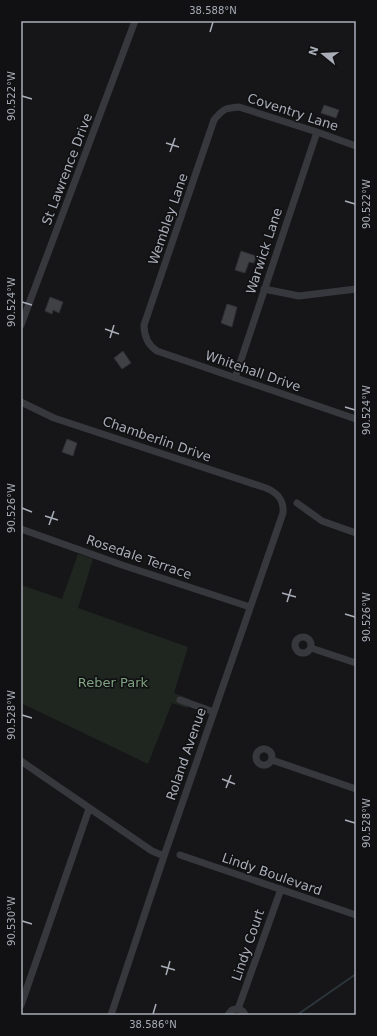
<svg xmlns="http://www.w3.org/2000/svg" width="377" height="1036" viewBox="0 0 377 1036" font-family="'DejaVu Sans',sans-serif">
  <rect width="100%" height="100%" fill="#161618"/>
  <path fill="#1e261f" d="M 78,554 L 93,559 L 78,608 L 188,647 L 174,693 L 190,699 L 187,708 L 172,703 L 148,764 L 21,703 L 21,585 L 62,599 Z"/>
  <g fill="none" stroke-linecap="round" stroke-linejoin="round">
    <path stroke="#2c353c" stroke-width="2" d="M 297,1015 L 356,974"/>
  </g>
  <path fill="#404145" stroke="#303034" d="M 324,105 L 339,110 L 336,118 L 321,113 Z
    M 241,251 L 256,256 L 254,263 L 249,262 L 245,273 L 235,270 Z
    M 50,297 L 63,302 L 59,313 L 53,310 L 52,314 L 45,311 Z
    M 227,304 L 237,307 L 232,327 L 221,323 Z
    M 123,351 L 131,363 L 122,369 L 114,358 Z
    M 67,439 L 77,443 L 73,456 L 62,452 Z"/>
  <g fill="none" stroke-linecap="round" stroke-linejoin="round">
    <path stroke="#37383d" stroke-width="7" d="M 356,146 L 317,132 L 239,107 C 225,108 223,109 214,120 L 144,325 C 144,337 148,345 157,351 L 356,419
      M 264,289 L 299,296 L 356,289
      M 21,325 L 135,21
      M 235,378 L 317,132
      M 21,402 L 54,418 L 266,488 C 278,493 284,500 283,513 L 164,856 L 111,1015
      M 297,503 L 322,521 L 356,533
      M 21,529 L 122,565 L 250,607
      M295 645a8 8 0 1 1 16 0a8 8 0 1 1-16 0Z
      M 311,648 L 356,663
      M 180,700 L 214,712
      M256 757a8 8 0 1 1 16 0a8 8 0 1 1-16 0Z
      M 272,760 L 356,789
      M 21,761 L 152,851 L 164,856
      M 180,855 L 356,915
      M 21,1005 L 89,809
      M 238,1009 L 281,889
      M 228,1015 L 232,1010 C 238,1008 243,1009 245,1015"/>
  </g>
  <path fill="none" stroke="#a8adb8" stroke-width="1.5" d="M 210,32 L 213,22M 22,96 L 32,99M 166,143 L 179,147M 170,152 L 175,138M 345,201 L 355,204M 22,302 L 32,305M 105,329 L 119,334M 110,338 L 114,325M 345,407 L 355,410M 22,508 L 32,512M 45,516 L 58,520M 49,525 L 54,511M 282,593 L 296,597M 287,602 L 291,589M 345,614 L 355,617M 22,715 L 32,718M 222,779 L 235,784M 226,788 L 231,775M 345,820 L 355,823M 22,921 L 32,924M 161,966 L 175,970M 166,975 L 170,961M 153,1014 L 156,1004"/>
  <g text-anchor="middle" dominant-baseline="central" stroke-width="3.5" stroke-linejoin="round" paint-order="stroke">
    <g font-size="13" fill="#a8adb8" stroke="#111113">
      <text transform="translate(293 112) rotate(18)">Coventry Lane</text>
      <text transform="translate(67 169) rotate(-69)">St Lawrence Drive</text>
      <text transform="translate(168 219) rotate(-71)">Wembley Lane</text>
      <text transform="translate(264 251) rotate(-72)">Warwick Lane</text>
      <text transform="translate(253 371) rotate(19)">Whitehall Drive</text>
      <text transform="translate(157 439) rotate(19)">Chamberlin Drive</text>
      <text transform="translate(139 557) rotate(19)">Rosedale Terrace</text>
      <text transform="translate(186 754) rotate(-71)">Roland Avenue</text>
      <text transform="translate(272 874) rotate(19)">Lindy Boulevard</text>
      <text transform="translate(248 945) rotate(-71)">Lindy Court</text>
    </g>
    <g font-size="13" fill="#7fa381" stroke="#111113">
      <text x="113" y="682">Reber Park</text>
    </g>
  </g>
  <rect width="377" height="1036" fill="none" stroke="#111113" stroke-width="44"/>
  <g transform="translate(323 54) rotate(288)" stroke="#111113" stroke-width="3" paint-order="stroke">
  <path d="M0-3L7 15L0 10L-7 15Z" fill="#a8adb8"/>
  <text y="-6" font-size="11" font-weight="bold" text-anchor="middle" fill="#a8adb8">N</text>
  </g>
  <rect x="22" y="22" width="333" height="992" fill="none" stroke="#a8adb8" stroke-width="1.5"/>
  <g font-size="10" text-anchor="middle" fill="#a8adb8">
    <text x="213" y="14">38.588°N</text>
    <text transform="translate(11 96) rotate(-90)" y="4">90.522°W</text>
    <text transform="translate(366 204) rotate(-90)" y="4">90.522°W</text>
    <text transform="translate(11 302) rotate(-90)" y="4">90.524°W</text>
    <text transform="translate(366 410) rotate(-90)" y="4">90.524°W</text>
    <text transform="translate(11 508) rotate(-90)" y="4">90.526°W</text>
    <text transform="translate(366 617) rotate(-90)" y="4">90.526°W</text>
    <text transform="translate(11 715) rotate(-90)" y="4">90.528°W</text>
    <text transform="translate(366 823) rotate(-90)" y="4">90.528°W</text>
    <text transform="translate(11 921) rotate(-90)" y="4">90.530°W</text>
    <text x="153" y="1028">38.586°N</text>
  </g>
</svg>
